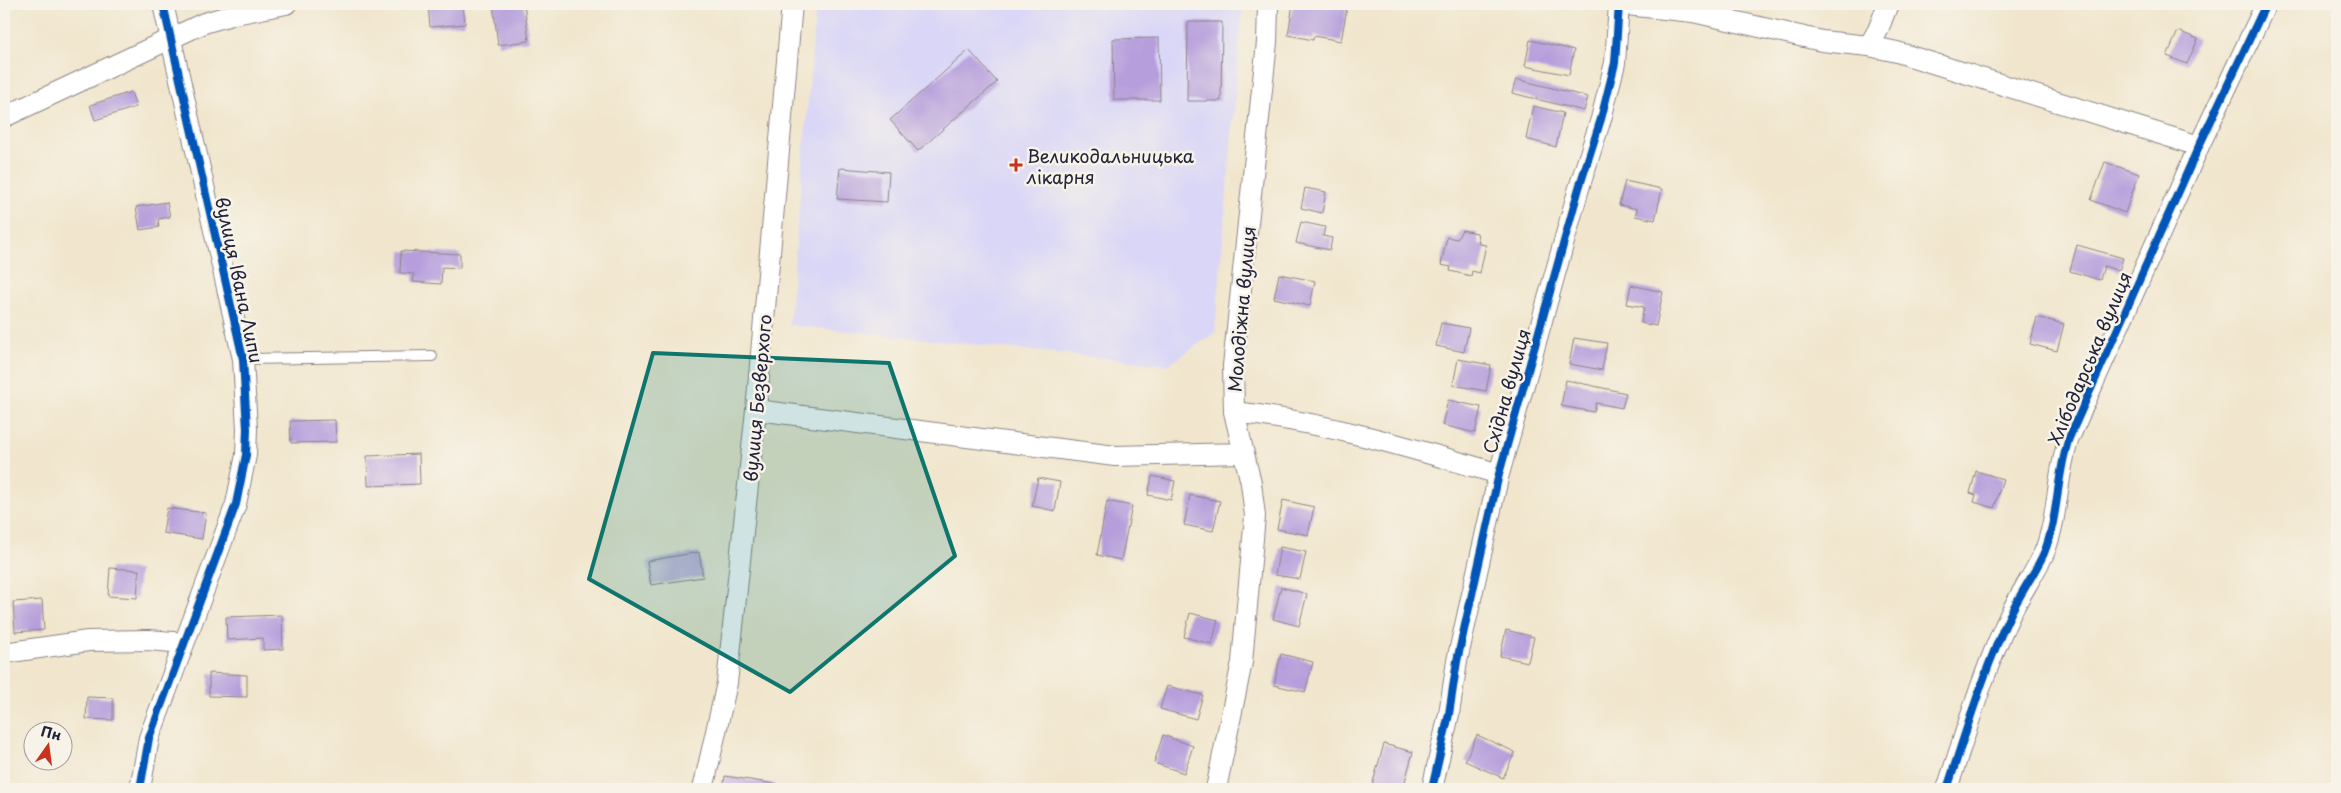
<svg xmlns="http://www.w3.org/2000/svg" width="2341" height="793" viewBox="0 0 2341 793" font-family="'Playpen Sans',sans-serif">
  <rect width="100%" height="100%" fill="#f7f3e8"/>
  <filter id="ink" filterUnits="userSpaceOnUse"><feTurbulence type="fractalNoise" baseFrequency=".02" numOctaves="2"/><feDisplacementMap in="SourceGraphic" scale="10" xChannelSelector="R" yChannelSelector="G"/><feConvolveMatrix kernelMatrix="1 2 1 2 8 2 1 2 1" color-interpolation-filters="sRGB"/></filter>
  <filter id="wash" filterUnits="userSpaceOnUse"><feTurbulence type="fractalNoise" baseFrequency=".0096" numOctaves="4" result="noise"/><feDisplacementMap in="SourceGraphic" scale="20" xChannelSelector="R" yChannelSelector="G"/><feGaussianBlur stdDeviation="1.12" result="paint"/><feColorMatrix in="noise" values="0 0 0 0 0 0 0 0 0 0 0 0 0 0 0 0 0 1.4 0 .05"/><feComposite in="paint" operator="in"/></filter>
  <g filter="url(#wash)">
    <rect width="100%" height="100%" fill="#f1e6cd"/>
    <path fill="#d9d6f7" d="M 816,4 L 1243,4 L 1215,333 L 1168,365 L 789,325 Z"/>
    <g id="blocks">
      <path fill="#b69edc" d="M 463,4 L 465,24 L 430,27 L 428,5 Z
        M 493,4 L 524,4 L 529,41 L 498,45 Z
        M 1293,4 L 1320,4 L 1347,8 L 1341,41 L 1314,36 L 1313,40 L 1288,35 Z
        M 1188,22 L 1222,22 L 1221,101 L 1187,101 Z
        M 2178,31 L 2198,39 L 2187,64 L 2167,56 Z
        M 1159,38 L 1160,100 L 1114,100 L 1113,39 Z
        M 1530,40 L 1574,50 L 1569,75 L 1525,66 Z
        M 969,50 L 997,82 L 918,151 L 890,120 Z
        M 1516,79 L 1588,97 L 1584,111 L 1512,93 Z
        M 131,92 L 136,107 L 95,120 L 90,105 Z
        M 1533,106 L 1563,113 L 1556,147 L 1526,139 Z
        M 2105,162 L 2139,174 L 2125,213 L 2091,200 Z
        M 840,168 L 889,172 L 887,202 L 837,199 Z
        M 1625,181 L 1662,189 L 1655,220 L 1635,216 L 1637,209 L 1619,205 Z
        M 1305,188 L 1326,192 L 1322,213 L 1301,208 Z
        M 167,202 L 170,217 L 158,219 L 159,227 L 140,230 L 136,207 Z
        M 1301,222 L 1325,227 L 1323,236 L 1332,238 L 1330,250 L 1296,243 Z
        M 1462,230 L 1477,233 L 1479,244 L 1486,245 L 1480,273 L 1472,271 L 1471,276 L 1450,271 L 1451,267 L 1441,265 L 1447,237 L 1457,239 Z
        M 2077,245 L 2123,258 L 2119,271 L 2104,266 L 2100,280 L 2070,271 Z
        M 401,251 L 460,254 L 460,268 L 442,267 L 441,284 L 413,282 L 414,274 L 400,273 Z
        M 1279,274 L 1315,281 L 1310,306 L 1274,298 Z
        M 1631,285 L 1663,292 L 1656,326 L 1641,323 L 1644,307 L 1627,304 Z
        M 2037,317 L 2064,324 L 2057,351 L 2030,344 Z
        M 1441,323 L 1469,328 L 1464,352 L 1436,346 Z
        M 1574,338 L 1607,343 L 1602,370 L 1569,364 Z
        M 1458,359 L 1491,365 L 1486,391 L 1453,385 Z
        M 1566,380 L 1626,393 L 1622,408 L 1596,403 L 1594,412 L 1561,406 Z
        M 1448,400 L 1481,407 L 1475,433 L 1442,425 Z
        M 335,420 L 336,442 L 291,443 L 290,421 Z
        M 419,454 L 420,484 L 368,486 L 367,456 Z
        M 1976,471 L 2003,479 L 1994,508 L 1974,502 L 1976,495 L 1970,493 Z
        M 1152,476 L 1175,481 L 1171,500 L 1148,495 Z
        M 1038,478 L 1060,482 L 1055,511 L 1032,506 Z
        M 1190,495 L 1220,501 L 1213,531 L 1184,525 Z
        M 1283,500 L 1314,507 L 1308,535 L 1277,529 Z
        M 1107,501 L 1132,506 L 1121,560 L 1097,555 Z
        M 167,508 L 206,513 L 202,539 L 163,533 Z
        M 1280,547 L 1306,552 L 1300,579 L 1275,575 Z
        M 699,552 L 703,577 L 651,585 L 647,561 Z
        M 110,568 L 139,570 L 137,598 L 108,596 Z
        M 1281,587 L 1307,594 L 1299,626 L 1273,619 Z
        M 42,600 L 44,630 L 15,632 L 13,602 Z
        M 1190,613 L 1218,620 L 1212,644 L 1184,637 Z
        M 282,615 L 283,649 L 263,650 L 263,638 L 227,640 L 226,617 Z
        M 1506,630 L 1534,637 L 1528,662 L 1500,656 Z
        M 1281,654 L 1313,662 L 1305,692 L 1274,685 Z
        M 209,673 L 247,675 L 247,697 L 209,696 Z
        M 1167,686 L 1203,695 L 1196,719 L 1160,709 Z
        M 87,697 L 113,698 L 113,720 L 86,719 Z
        M 1163,735 L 1193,746 L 1184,773 L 1154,763 Z
        M 1477,735 L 1515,752 L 1503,778 L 1465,761 Z
        M 1384,744 L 1413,752 L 1403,789 L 1371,789 Z
        M 725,776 L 775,784 L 774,789 L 723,789 Z"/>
    </g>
  </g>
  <g filter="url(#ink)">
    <use href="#blocks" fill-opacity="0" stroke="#8a8484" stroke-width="1"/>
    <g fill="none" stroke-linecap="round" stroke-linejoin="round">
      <defs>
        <path id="lane" d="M 243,359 L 432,356"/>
        <path id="street" d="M 1617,4 L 1693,12 L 1822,41 L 1869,46 L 1897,52 L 2199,146
          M 1869,46 L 1878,30 L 1888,4
          M 4,117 L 204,23 L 235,14 L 286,4
          M 756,410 L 1115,456 L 1243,453
          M 1234,412 C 1325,422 1412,448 1499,474
          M 4,653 L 88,641 L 149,640 L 184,643
          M 140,789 L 149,738 L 236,504 L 246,455 L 247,429 L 243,359 L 163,4
          M 703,789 L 727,683 L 756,410 L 792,4
          M 1216,789 L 1242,662 L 1255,516 L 1251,483 L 1234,412 L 1233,366 L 1267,42 L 1268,4
          M 1432,789 L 1449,714 L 1457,661 L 1499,474 L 1579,188 L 1601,119 L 1615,63 L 1619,4
          M 1947,789 C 1966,732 1983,672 2009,617 C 2019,595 2034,575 2044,553 C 2059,516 2056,476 2069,438 L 2199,146 L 2266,4"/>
      </defs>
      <use href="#lane" stroke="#8a8484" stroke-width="12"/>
      <use href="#street" stroke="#8a8484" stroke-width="22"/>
      <use href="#lane" stroke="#fff" stroke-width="10"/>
      <use href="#street" stroke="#fff" stroke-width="20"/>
      <defs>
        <path id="cycleway" d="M 140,789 L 149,738 L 236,504 L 246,455 L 247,429 L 243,359 L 163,4
          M 1432,789 L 1449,714 L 1457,661 L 1499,474 L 1579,188 L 1601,119 L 1615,63 L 1619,4
          M 1947,789 C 1966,732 1983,672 2009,617 C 2019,595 2034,575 2044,553 C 2059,516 2056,476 2069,438 L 2199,146 L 2266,4"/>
      </defs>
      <use href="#cycleway" stroke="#f7f3e8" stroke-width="11"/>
      <use href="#cycleway" stroke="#0057b8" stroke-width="8"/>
    </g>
  </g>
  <path fill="#0f766e" fill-opacity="0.2" stroke="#0f766e" stroke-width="4" stroke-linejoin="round" d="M 653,353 L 889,363 L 955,556 L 790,692 L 589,579 Z"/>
  <path fill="#c8321e" stroke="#f7f3e8" stroke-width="2" d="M1013.5 157.5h5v5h5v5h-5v5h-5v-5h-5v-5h5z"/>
  <g text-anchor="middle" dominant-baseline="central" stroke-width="5" stroke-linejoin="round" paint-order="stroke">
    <g font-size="18" fill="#22223b" stroke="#f7f3e8" text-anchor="start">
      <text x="1027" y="155">Великодальницька<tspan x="1027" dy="21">лікарня</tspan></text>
    </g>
    <g font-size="18" fill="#22223b" stroke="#f7f3e8">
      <text transform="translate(240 280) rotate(78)">вулиця Івана Липи</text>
      <text transform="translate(1241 309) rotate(-85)">Молодіжна вулиця</text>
      <text transform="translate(2089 358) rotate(-67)">Хлібодарська вулиця</text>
      <text transform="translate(1506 391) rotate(-74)">Східна вулиця</text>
      <text transform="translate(757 398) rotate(-85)">вулиця Безверхого</text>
    </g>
  </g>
  <rect width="2341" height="793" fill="none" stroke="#f7f3e8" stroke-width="20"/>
  <g transform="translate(48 746) rotate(14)"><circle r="24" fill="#f7f3e8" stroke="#a29fa3"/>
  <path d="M0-4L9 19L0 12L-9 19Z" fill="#c8321e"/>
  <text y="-8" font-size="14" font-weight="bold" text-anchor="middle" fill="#22223b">Пн</text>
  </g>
</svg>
